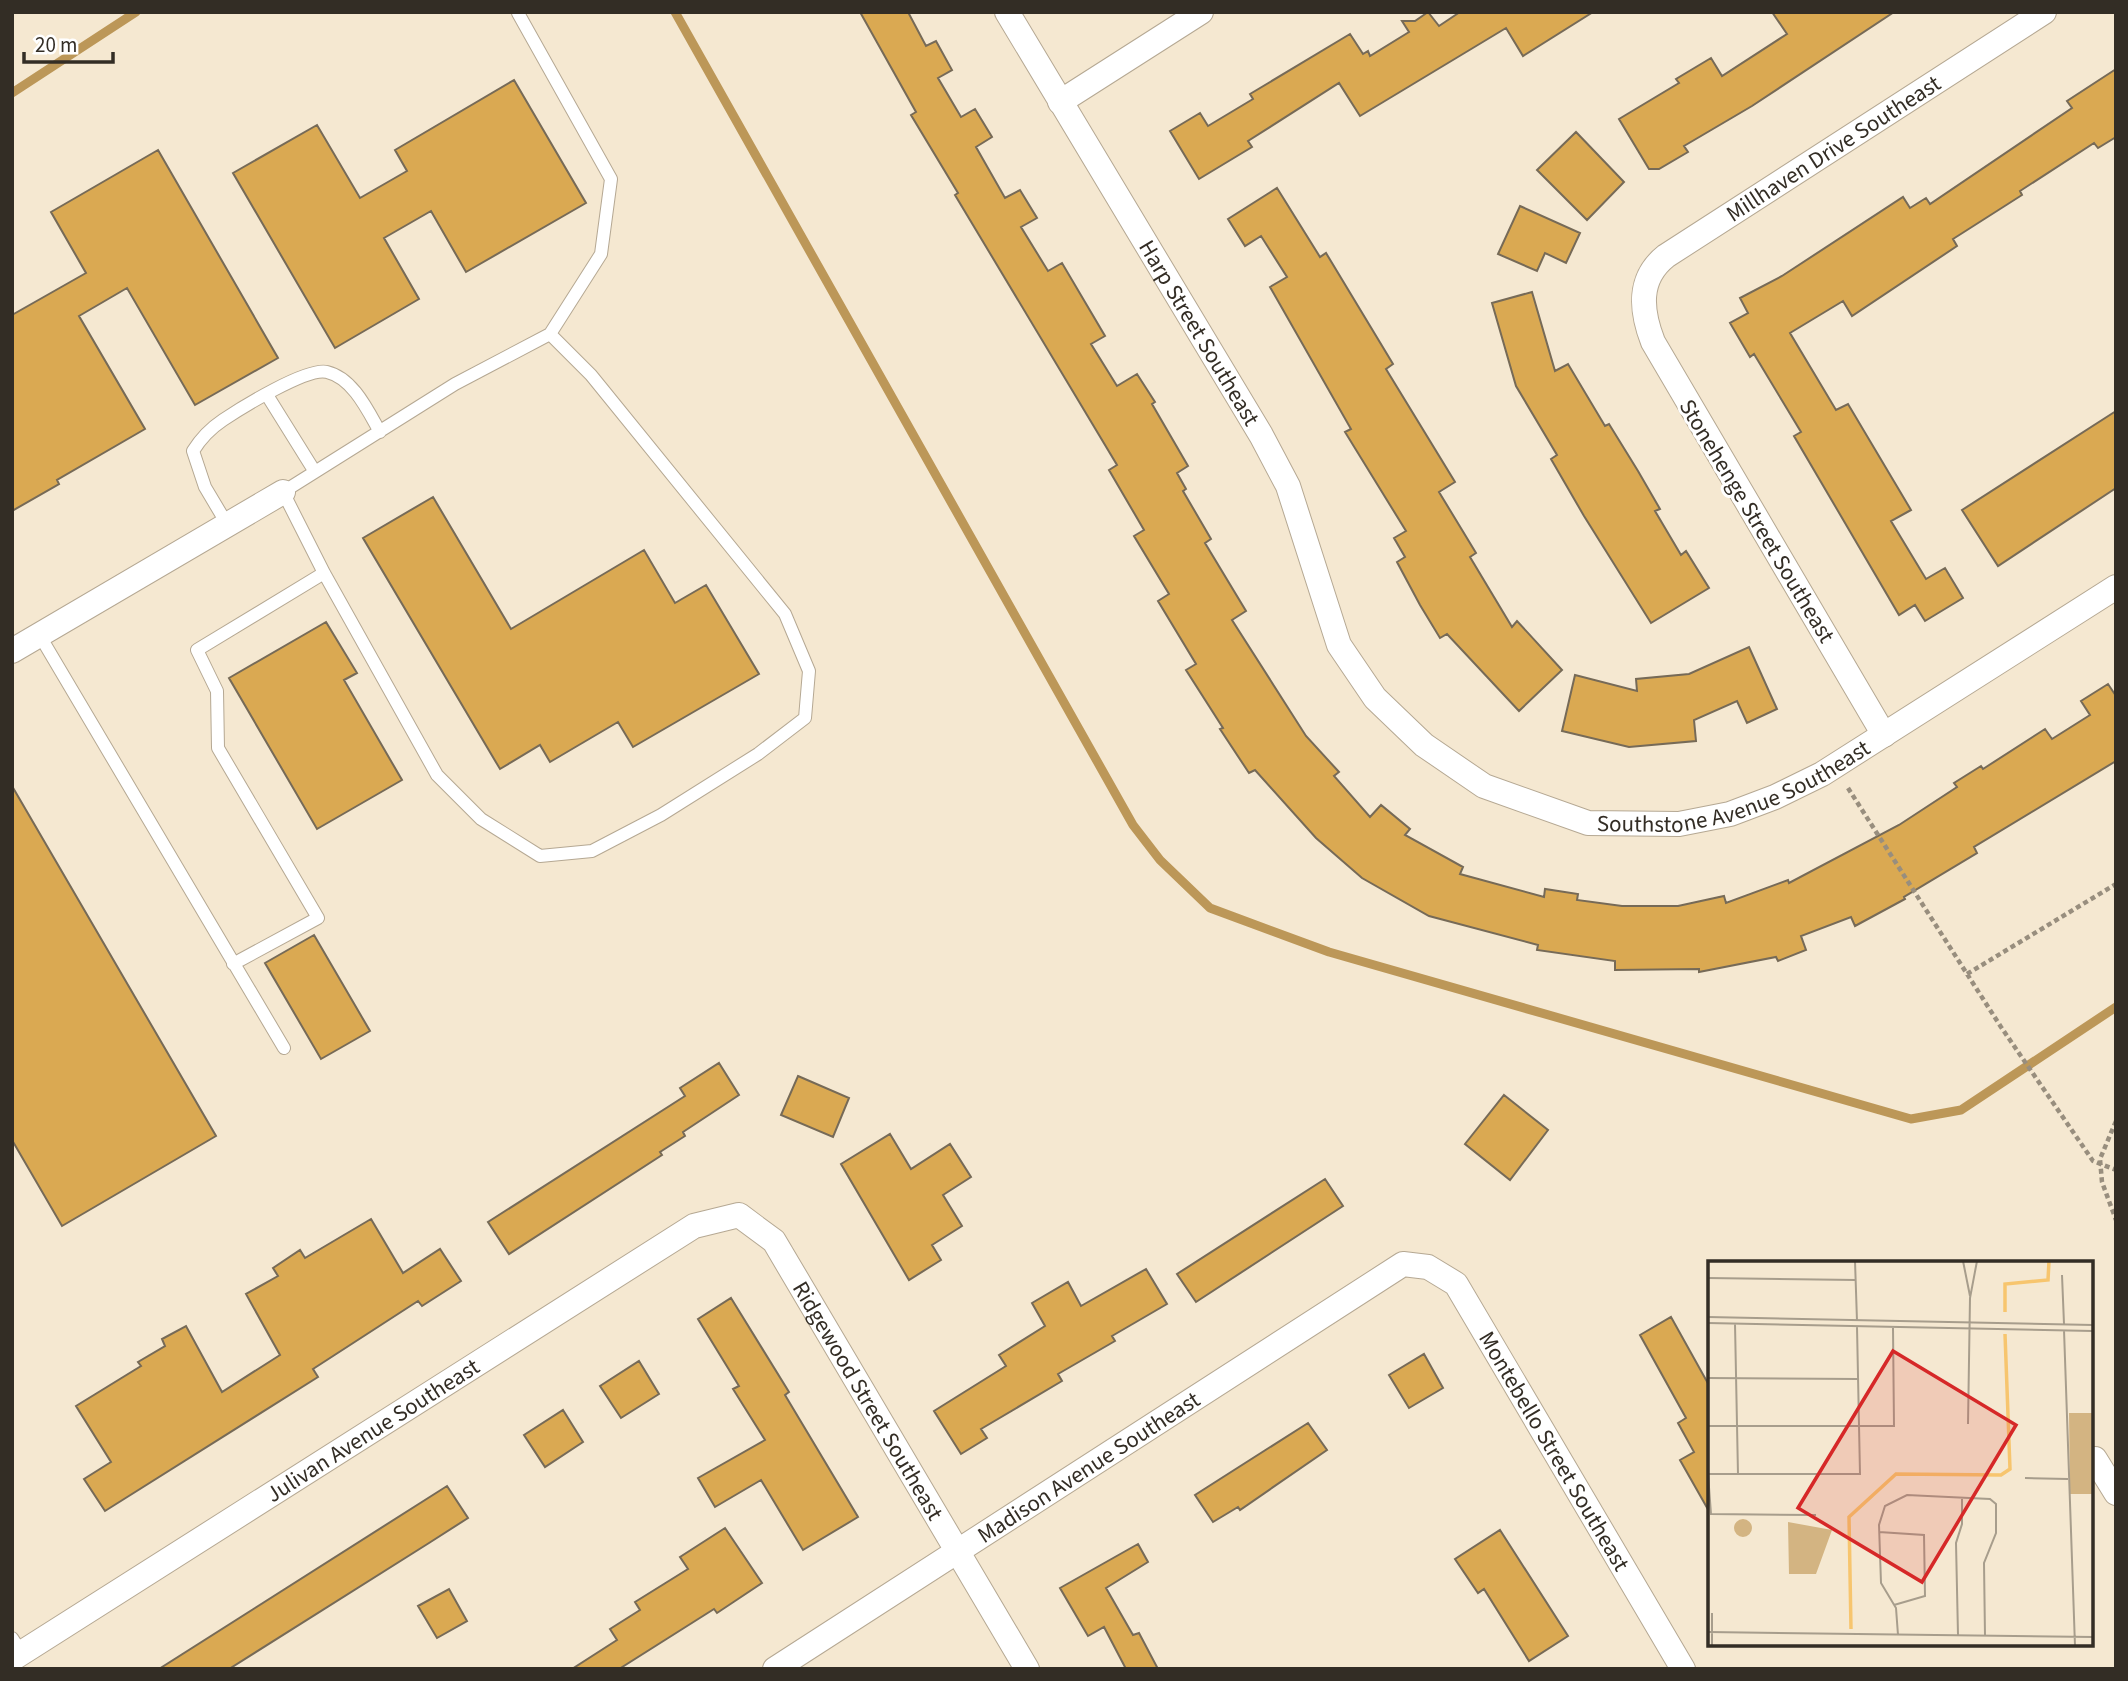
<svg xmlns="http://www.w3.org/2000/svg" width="2128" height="1681" viewBox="0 0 2128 1681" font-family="'Source Sans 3',sans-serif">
  <rect width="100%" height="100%" fill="#f5e8d1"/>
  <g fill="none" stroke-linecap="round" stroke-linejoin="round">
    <path stroke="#bc9758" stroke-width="9" d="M 675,12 L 1133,825 L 1160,860 L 1210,908 L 1329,952 L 1911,1119 L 1961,1110 L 2116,1007
      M 12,93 L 136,12"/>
  </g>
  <path fill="#daa952" stroke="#766a57" stroke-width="2" d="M 860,12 L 908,12 L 926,46 L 936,41 L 952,70 L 938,78 L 961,117 L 975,109 L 992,137 L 976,147 L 1005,198 L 1020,190 L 1037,218 L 1021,227 L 1048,271 L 1062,263 L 1105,336 L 1091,344 L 1117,386 L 1137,374 L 1155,402 L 1152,404 L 1188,466 L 1177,473 L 1186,489 L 1183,491 L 1211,539 L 1205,543 L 1246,611 L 1232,620 L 1306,736 L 1339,772 L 1334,776 L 1370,817 L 1381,805 L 1410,829 L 1405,835 L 1463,867 L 1460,874 L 1544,897 L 1545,889 L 1578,894 L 1577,900 L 1622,906 L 1678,906 L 1724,896 L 1726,903 L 1788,880 L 1789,883 L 1899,825 L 1957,787 L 1954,783 L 1981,766 L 1983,769 L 2045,729 L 2052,739 L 2090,715 L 2081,701 L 2108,684 L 2116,696 L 2116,761 L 1974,847 L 1977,853 L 1904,897 L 1905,899 L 1855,926 L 1851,917 L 1801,936 L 1806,950 L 1778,961 L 1776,957 L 1699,972 L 1699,969 L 1615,970 L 1615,961 L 1537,950 L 1538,945 L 1429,916 L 1362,878 L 1316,838 L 1255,770 L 1249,773 L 1220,729 L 1223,728 L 1186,670 L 1196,664 L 1158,601 L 1169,594 L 1134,536 L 1144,530 L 1109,470 L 1117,465 L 955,195 L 958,193 L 911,115 L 916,112 Z
    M 1428,12 L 1439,26 L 1460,12 L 1593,12 L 1523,56 L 1506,28 L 1360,116 L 1339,83 L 1248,141 L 1252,147 L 1199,179 L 1170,131 L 1200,113 L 1208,126 L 1253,99 L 1250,94 L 1350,34 L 1363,54 L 1368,51 L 1370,56 L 1409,32 L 1402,21 L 1415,21 Z
    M 1772,12 L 1894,12 L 1752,106 L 1684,146 L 1688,152 L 1659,169 L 1649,169 L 1619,119 L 1679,83 L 1676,79 L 1711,58 L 1722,76 L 1787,34 Z
    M 2116,69 L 2116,137 L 2098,148 L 2094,143 L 2020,191 L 2022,195 L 1953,239 L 1957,246 L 1852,316 L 1843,301 L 1790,333 L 1836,410 L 1848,404 L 1911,510 L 1891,521 L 1926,579 L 1945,568 L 1963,598 L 1925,621 L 1915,605 L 1899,615 L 1794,436 L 1801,432 L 1754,354 L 1750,357 L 1730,323 L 1748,313 L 1740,298 L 1782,276 L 1903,197 L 1910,208 L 1926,198 L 1930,204 L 2072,108 L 2067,101 Z
    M 514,80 L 586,203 L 466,272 L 431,211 L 384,238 L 419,299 L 335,348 L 233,173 L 317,125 L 360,198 L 407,171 L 395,150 Z
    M 1576,132 L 1624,182 L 1587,220 L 1537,170 Z
    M 158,150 L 278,358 L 195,405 L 127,288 L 79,316 L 145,429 L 57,480 L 59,484 L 12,511 L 12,315 L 86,273 L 51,212 Z
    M 1277,188 L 1320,257 L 1326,253 L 1393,364 L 1386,369 L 1455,482 L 1439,492 L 1476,553 L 1470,557 L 1512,627 L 1517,621 L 1562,670 L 1519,711 L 1447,634 L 1440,638 L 1420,605 L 1397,562 L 1405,557 L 1394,538 L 1406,531 L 1345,432 L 1351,429 L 1270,287 L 1287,277 L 1261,236 L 1245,246 L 1228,219 Z
    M 1520,206 L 1580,233 L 1566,263 L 1545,253 L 1537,271 L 1498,254 Z
    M 1532,292 L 1555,371 L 1568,364 L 1605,426 L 1609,424 L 1638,471 L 1660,509 L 1655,511 L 1681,555 L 1686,551 L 1709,588 L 1651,623 L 1584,516 L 1551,459 L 1557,455 L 1516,386 L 1492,303 Z
    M 2116,411 L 2116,488 L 1998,566 L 1962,510 Z
    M 433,497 L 511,629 L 644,550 L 675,603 L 706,585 L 759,674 L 633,747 L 618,722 L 550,762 L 540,745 L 500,769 L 363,538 Z
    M 326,622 L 357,673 L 344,680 L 402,780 L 317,829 L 229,678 Z
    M 1749,647 L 1777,709 L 1747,723 L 1737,701 L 1694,720 L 1696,741 L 1629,747 L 1562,731 L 1575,675 L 1637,691 L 1636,679 L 1689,674 Z
    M 12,786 L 216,1136 L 62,1226 L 12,1140 Z
    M 314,935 L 370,1031 L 321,1059 L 265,963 Z
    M 719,1063 L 739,1095 L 683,1132 L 685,1136 L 660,1152 L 662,1155 L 509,1254 L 488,1222 L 685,1096 L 680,1088 Z
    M 798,1076 L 849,1098 L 833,1137 L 781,1115 Z
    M 1504,1095 L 1548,1130 L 1510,1180 L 1465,1144 Z
    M 890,1134 L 911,1169 L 950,1144 L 971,1177 L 943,1195 L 962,1226 L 932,1245 L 941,1260 L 909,1280 L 841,1164 Z
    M 1325,1179 L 1343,1206 L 1196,1302 L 1177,1274 Z
    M 371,1219 L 403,1273 L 440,1249 L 461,1281 L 422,1306 L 418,1301 L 313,1369 L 318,1377 L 105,1511 L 84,1479 L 111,1462 L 76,1406 L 141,1366 L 138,1362 L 165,1346 L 162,1339 L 186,1326 L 222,1392 L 280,1355 L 246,1294 L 278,1276 L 273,1268 L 300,1250 L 305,1258 Z
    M 1146,1269 L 1167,1304 L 1112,1336 L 1115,1341 L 1058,1374 L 1062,1381 L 981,1429 L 987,1438 L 961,1454 L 934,1411 L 1006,1366 L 999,1355 L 1045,1326 L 1032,1303 L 1068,1282 L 1081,1306 Z
    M 731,1298 L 789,1392 L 785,1395 L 858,1517 L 803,1550 L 761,1480 L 715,1507 L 698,1478 L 765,1440 L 733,1389 L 739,1386 L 698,1319 Z
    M 1671,1317 L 1710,1387 L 1710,1513 L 1680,1460 L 1694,1452 L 1678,1423 L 1686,1418 L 1640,1335 Z
    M 1424,1354 L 1443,1388 L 1409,1408 L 1389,1375 Z
    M 639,1361 L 659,1394 L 621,1418 L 600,1386 Z
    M 563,1410 L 583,1442 L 545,1467 L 524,1435 Z
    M 1308,1423 L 1327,1450 L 1240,1510 L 1238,1507 L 1213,1522 L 1195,1495 Z
    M 447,1486 L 468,1518 L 429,1543 L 229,1669 L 159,1669 Z
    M 725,1528 L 762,1583 L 717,1613 L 714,1609 L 619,1669 L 572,1669 L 617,1640 L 610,1629 L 640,1610 L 635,1602 L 688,1569 L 680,1557 Z
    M 1500,1530 L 1568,1636 L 1529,1661 L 1484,1589 L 1478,1593 L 1455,1559 Z
    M 1138,1544 L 1148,1562 L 1106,1588 L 1133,1635 L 1139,1633 L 1158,1669 L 1126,1669 L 1104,1627 L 1088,1636 L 1060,1588 Z
    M 449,1589 L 467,1621 L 437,1638 L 418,1606 Z"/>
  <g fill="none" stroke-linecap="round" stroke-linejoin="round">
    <defs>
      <path id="service" d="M 518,13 L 611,179 L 601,254 L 550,334
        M 550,334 L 591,375 L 785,614 L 809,671 L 805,718 L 758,754 L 661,815 L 592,851 L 540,856 L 481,819 L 437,775 L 324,573 L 283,492 L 455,384 Z
        M 267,395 L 315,472
        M 227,524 L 205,487 L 193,451 C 201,438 211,428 223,420 C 241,408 307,367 327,372 C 353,378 368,411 380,432
        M 40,636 L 284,1048
        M 233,964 L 318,918 L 218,748 L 217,691 L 197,650 L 324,573
        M 12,1638 L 22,1653"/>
      <g id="minor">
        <path id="s1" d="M 1007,12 L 1261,435 L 1288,486 L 1339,645 L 1375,698 L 1424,745 L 1484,786 L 1588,823 L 1679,824 L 1730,814 L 1775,797 L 1822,774 L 2116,587"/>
        <path d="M 1060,102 L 1201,12"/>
        <path d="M 12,651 L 283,492"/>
        <path id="s2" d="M 1884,735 L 1653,342 C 1641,311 1637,279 1666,256 L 2044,12"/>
        <path d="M 2095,1459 L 2116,1493"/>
        <path id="s3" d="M 12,1659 L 694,1226 L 739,1215 L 774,1241 L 1027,1669"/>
        <path id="s4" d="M 775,1669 L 1403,1264 L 1428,1267 L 1456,1284 L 1683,1669"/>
      </g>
    </defs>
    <use href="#service" stroke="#b5a893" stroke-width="14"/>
    <use href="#minor" stroke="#b5a893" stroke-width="26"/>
    <path stroke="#988e7e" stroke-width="4.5" stroke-dasharray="5 3.5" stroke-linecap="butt" d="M 1848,788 L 2001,1027 L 2093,1161 L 2116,1170
      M 1967,974 L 2116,884
      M 2116,1121 L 2100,1159 L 2102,1182 L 2116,1220"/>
    <use href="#service" stroke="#fff" stroke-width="12"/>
    <use href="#minor" stroke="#fff" stroke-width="24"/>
  </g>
  <g text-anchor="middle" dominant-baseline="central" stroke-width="6" stroke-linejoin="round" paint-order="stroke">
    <g font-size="23" fill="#332d25" stroke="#fff">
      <text stroke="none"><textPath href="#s2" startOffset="749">Millhaven Drive Southeast</textPath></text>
      <text stroke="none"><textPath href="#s1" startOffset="374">Harp Street Southeast</textPath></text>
      <text transform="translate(1757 521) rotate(59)">Stonehenge Street Southeast</text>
      <text stroke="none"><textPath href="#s1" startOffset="1186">Southstone Avenue Southeast</textPath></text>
      <text stroke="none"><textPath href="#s3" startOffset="1083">Ridgewood Street Southeast</textPath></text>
      <text stroke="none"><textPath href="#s3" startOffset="427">Julivan Avenue Southeast</textPath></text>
      <text stroke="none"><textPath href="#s4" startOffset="999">Montebello Street Southeast</textPath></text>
      <text stroke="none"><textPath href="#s4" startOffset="373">Madison Avenue Southeast</textPath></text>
    </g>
  </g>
  <g transform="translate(1708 1261)">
    <rect width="385" height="385" fill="#f5e8d1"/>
    <path d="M 361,152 L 385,152 L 385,233 L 362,233 ZM26 267a9 9 0 1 1 18 0a9 9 0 1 1-18 0ZM 80,261 L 124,269 L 108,313 L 81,313 Z" fill="#d3b482"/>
    <path fill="none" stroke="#f7c56e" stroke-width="3.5" d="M 297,51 L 297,23 L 340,19 L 341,0M 143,368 L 141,256 L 188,213 L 293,214 L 302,208 L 297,73"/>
    <path fill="none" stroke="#a79d8c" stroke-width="2" d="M 147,0 L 149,60M 255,0 L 262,35M 354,14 L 356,63M 0,17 L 148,19M 0,56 L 385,64M 0,62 L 385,70M 27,63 L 30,214M 356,69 L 367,385M 0,117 L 150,118M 260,163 L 262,37 L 269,0M 0,165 L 186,165 L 185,67M 0,213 L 152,213 L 149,66M 0,213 L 3,253 L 108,254M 317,217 L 360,218M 171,271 L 216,274 L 217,335 L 186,344M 4,352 L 4,385M 0,371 L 385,376M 190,374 L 188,347 L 173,322 L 171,264 L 177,245 L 199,234 L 282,238 L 288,243 L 288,272 L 276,302 L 277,375M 250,374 L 248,282 L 254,263 L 254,238"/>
    <path fill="#d62828" fill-opacity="0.15" stroke="#d62828" stroke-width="3.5" d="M 185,90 L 308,164 L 214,321 L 90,247 Z"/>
    <rect width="385" height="385" fill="none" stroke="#332d25" stroke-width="3.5"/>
  </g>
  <rect width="2128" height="1681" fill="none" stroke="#332d25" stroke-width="28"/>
  <path d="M24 52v10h89v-10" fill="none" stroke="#332d25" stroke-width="3.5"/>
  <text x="35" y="52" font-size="21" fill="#332d25" stroke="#ffffff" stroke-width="5" paint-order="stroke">20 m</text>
</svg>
